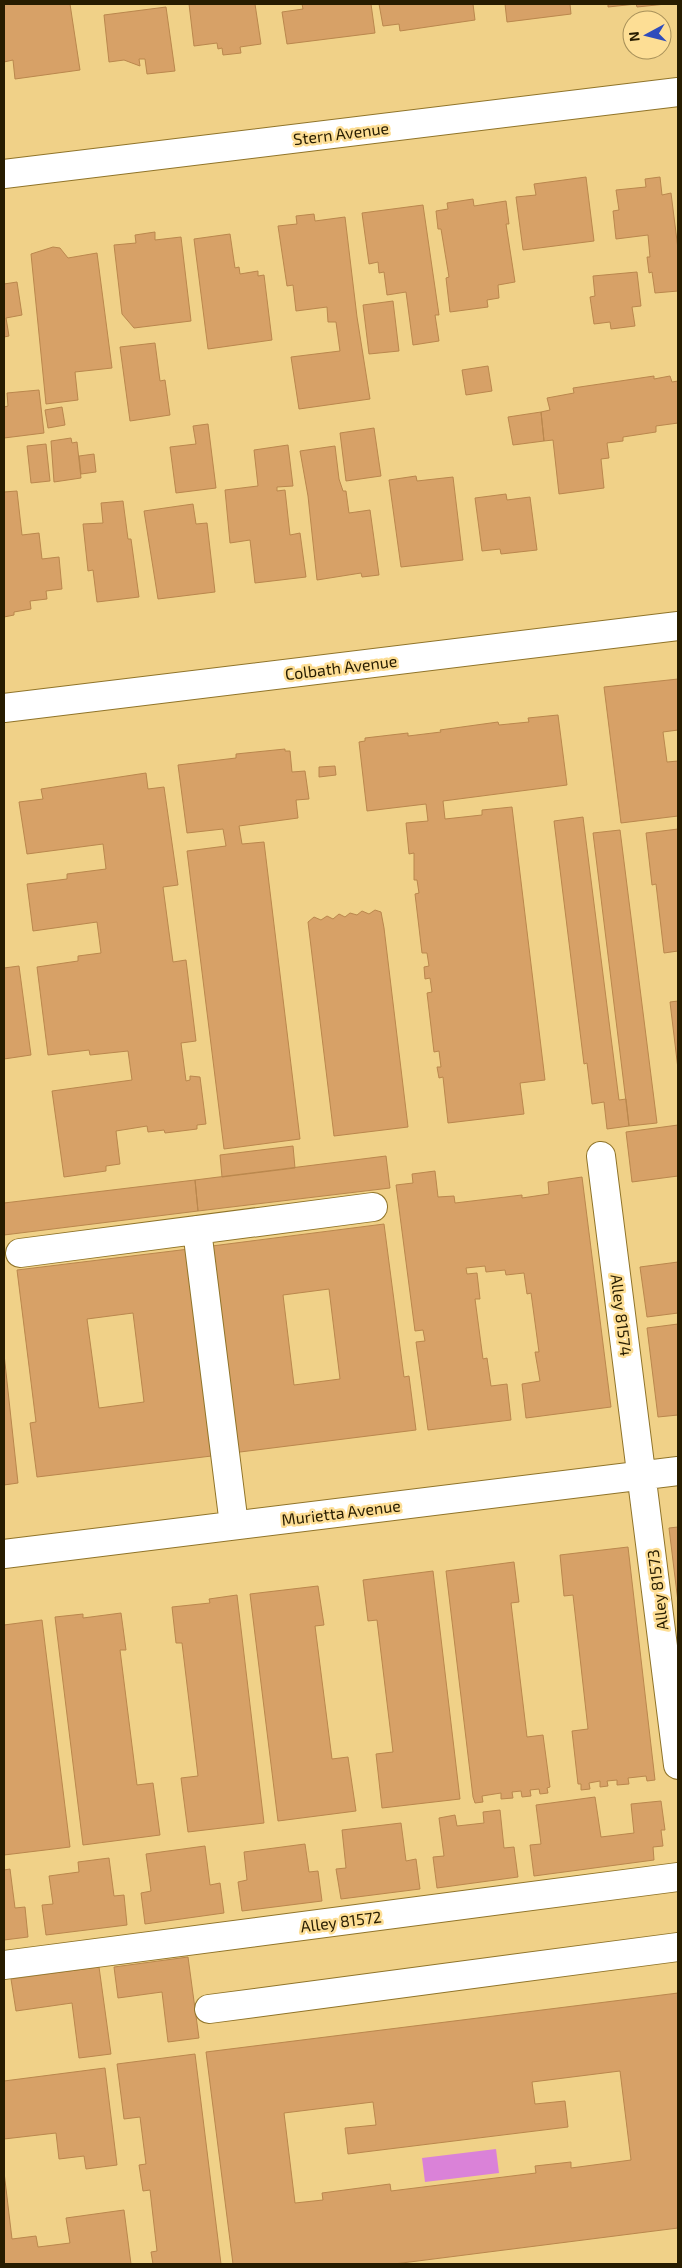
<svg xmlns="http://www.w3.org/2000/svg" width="682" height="2268" viewBox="0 0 682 2268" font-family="'Exo 2',sans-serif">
  <rect width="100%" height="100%" fill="#f0d188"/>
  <path fill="#da82d8" d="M 496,2149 L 499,2173 L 425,2182 L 422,2158 Z"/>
  <path fill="#d7a167" stroke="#ba874d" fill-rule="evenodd" d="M 4,4 L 70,4 L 80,70 L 15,79 L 13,60 L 4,62 Z
    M 189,4 L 255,4 L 261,44 L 240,47 L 241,53 L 223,55 L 222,48 L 218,49 L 217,43 L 194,46 Z
    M 302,4 L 371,4 L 375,33 L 287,44 L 282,12 L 303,9 Z
    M 379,4 L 473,4 L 475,20 L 400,31 L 399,24 L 383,26 Z
    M 505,4 L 570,4 L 571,14 L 507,22 Z
    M 608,4 L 666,4 L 637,7 L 636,4 L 608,7 Z
    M 166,7 L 175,71 L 147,74 L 145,59 L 139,59 L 140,66 L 124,60 L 109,62 L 104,15 Z
    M 586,177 L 594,241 L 523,250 L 516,197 L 536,195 L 534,184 Z
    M 660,177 L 662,195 L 671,193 L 678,249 L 678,291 L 655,293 L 652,272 L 649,273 L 647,257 L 650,257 L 648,235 L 616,239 L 613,211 L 619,210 L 616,190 L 646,187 L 645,179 Z
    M 473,199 L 474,206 L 506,201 L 509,224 L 506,224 L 515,282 L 498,285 L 499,298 L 487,300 L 488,307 L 450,312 L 446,278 L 449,277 L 441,229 L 438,229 L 436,211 L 448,209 L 447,203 Z
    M 423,205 L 439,315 L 435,315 L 439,341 L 413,345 L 406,292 L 387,295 L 384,272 L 379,273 L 378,262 L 369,264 L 362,213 Z
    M 314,214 L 315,221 L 345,217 L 357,317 L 370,399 L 299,409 L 291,357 L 340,351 L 336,322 L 328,322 L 327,307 L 296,311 L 293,285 L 287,286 L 278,226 L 297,224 L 296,216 Z
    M 155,232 L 155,240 L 181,237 L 191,321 L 134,328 L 122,314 L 114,245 L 136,243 L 135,235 Z
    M 230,234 L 235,268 L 239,267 L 240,274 L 258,271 L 258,276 L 264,275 L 272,340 L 208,349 L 194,239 Z
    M 53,247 L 60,248 L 68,258 L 97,253 L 112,368 L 75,372 L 78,400 L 46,404 L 31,254 Z
    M 637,272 L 641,306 L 632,307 L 635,326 L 611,329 L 610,322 L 594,324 L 590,297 L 595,296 L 593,276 Z
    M 17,282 L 22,315 L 6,318 L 9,336 L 4,337 L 4,284 Z
    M 393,301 L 399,351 L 369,354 L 363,305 Z
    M 155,343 L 160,381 L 165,380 L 170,415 L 130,421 L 120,347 Z
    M 488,366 L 492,391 L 466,395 L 462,370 Z
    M 654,376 L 654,379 L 670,376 L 672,382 L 678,381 L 678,423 L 656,426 L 656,432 L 623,437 L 623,441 L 607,443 L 609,458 L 601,459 L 604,488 L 559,494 L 553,440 L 544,441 L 541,412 L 550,410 L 547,398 L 574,393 L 573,388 Z
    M 39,390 L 44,433 L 4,438 L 4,407 L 8,406 L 7,393 Z
    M 62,407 L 65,425 L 48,428 L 45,410 Z
    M 541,412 L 544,441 L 513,445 L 508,417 Z
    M 208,424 L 216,488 L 176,493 L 170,447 L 196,444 L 193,426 Z
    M 374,428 L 381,476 L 346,481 L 340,433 Z
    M 71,438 L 72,443 L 77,442 L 81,478 L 54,482 L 51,441 Z
    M 46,444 L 50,481 L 31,483 L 27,446 Z
    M 288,445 L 293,486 L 277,487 L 277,491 L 285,490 L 290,535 L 300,533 L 306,577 L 255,583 L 250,540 L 230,543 L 225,490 L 258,486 L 254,450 Z
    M 335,446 L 339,479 L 343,491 L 346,491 L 349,513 L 370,510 L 379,575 L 362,577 L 361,573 L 317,580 L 308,496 L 300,451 Z
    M 94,454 L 96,472 L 81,474 L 79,456 Z
    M 416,476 L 417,481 L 453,477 L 463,560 L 401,567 L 389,480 Z
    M 17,491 L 22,535 L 39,533 L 42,559 L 59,557 L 62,589 L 46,591 L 47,599 L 30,601 L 31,609 L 14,612 L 14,615 L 4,617 L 4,492 Z
    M 506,494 L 507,500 L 530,497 L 537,550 L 501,554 L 500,549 L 482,551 L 475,498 Z
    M 123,501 L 128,539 L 131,539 L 139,597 L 97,602 L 93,570 L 88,571 L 83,524 L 103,523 L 101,503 Z
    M 193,504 L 196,524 L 207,523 L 215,592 L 158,599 L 144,511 Z
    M 678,679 L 678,730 L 663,732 L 667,762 L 678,761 L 678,816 L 621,823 L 604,687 Z
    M 558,715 L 567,785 L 443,801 L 445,819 L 482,815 L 482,810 L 512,807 L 545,1080 L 520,1083 L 524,1114 L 448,1123 L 443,1077 L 439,1078 L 437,1067 L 441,1067 L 439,1051 L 434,1052 L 427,993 L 432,992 L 430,978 L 425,979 L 424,967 L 429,966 L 427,953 L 422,953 L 415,894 L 419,893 L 417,880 L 414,880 L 414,853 L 409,854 L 406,823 L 428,821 L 426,804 L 367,811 L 359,742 L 365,741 L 365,738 L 408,733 L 408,736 L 441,732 L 440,730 L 498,722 L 499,725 L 529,722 L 528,718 Z
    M 285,749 L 285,751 L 290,751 L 292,772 L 305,771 L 309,799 L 296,800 L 298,818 L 239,826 L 242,844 L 264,842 L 300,1139 L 224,1149 L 187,851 L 226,846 L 223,829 L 187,833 L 178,765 L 236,758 L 236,754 Z
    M 335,766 L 336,775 L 319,777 L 319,767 Z
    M 146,773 L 148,789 L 164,787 L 178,885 L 163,887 L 173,962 L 186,960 L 196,1041 L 181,1043 L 186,1081 L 190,1080 L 190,1076 L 200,1077 L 206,1124 L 197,1125 L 197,1129 L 165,1133 L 164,1130 L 148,1132 L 147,1126 L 116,1131 L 120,1164 L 106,1166 L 106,1171 L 64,1177 L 52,1091 L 132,1080 L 128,1051 L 90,1055 L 89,1050 L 48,1055 L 37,967 L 78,961 L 78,956 L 101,953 L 97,922 L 33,931 L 27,884 L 67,879 L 67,874 L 106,869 L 103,844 L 27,854 L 19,802 L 43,799 L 41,789 Z
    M 583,817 L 619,1100 L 626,1099 L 629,1126 L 607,1129 L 604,1102 L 592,1104 L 587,1063 L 584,1064 L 554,821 Z
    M 678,829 L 678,951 L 664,953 L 656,884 L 652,885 L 646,833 Z
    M 620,830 L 657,1123 L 629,1126 L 593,833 Z
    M 375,910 L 381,912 L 384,928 L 408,1127 L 334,1136 L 308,922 L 314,917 L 321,920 L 327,916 L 333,919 L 339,914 L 345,917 L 350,913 L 357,915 L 362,911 L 369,914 Z
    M 19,966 L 31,1055 L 4,1059 L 4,968 Z
    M 678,1001 L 678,1069 L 670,1002 Z
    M 678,1125 L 678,1176 L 632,1182 L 626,1132 Z
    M 293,1146 L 295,1168 L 222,1177 L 220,1155 Z
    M 386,1156 L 390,1188 L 198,1211 L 195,1180 Z
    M 435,1171 L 438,1197 L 454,1196 L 455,1203 L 522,1195 L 522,1198 L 549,1194 L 548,1182 L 582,1177 L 611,1407 L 526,1418 L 522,1384 L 540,1381 L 535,1352 L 539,1352 L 531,1293 L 527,1294 L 524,1273 L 506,1275 L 505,1270 L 486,1272 L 485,1266 L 466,1268 L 467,1274 L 477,1273 L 480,1299 L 475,1299 L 483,1359 L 487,1358 L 491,1386 L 507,1384 L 511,1420 L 428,1430 L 416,1342 L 425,1341 L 423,1330 L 415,1331 L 396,1185 L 413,1183 L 412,1174 Z
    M 195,1180 L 198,1211 L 4,1235 L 4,1203 Z
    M 384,1224 L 404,1377 L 409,1376 L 416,1430 L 232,1453 L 212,1246 ZM 329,1289 L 340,1379 L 294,1385 L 283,1295 Z
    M 189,1249 L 220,1455 L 37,1477 L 30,1423 L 36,1422 L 17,1270 ZM 133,1313 L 144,1402 L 99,1408 L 87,1319 Z
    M 678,1262 L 678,1313 L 647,1317 L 640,1267 Z
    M 678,1324 L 678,1415 L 658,1417 L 647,1328 Z
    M 4,1354 L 18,1483 L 4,1485 Z
    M 678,1527 L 678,1602 L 669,1528 Z
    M 628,1547 L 655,1780 L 647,1781 L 646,1776 L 628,1778 L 629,1784 L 617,1785 L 617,1780 L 607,1781 L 608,1786 L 600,1787 L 600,1781 L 589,1783 L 590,1789 L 581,1790 L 581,1784 L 578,1784 L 572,1731 L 588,1729 L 573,1595 L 564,1596 L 560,1555 Z
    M 514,1562 L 519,1602 L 511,1603 L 527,1737 L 543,1735 L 550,1787 L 547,1788 L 548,1793 L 540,1794 L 539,1789 L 530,1790 L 531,1796 L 522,1797 L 521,1791 L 512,1792 L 513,1798 L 501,1799 L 501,1793 L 482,1796 L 483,1802 L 475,1803 L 473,1797 L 446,1571 Z
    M 433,1571 L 460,1799 L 382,1808 L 376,1754 L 393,1752 L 377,1620 L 368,1621 L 363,1580 Z
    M 318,1586 L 324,1625 L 315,1626 L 332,1759 L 348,1757 L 356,1811 L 278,1821 L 250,1594 Z
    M 237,1595 L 264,1823 L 188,1832 L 181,1778 L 198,1776 L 182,1643 L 176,1643 L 172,1607 L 210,1603 L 209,1599 Z
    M 121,1613 L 126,1650 L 120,1650 L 137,1785 L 153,1783 L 160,1835 L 83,1845 L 55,1617 L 83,1614 L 83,1618 Z
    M 42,1620 L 70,1847 L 4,1855 L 4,1625 Z
    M 595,1797 L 601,1837 L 634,1833 L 631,1804 L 661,1801 L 665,1830 L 661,1830 L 663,1846 L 653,1847 L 654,1860 L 534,1876 L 530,1845 L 541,1844 L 536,1805 Z
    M 500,1810 L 504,1848 L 514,1847 L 518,1877 L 437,1888 L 433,1857 L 444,1856 L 439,1818 L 455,1815 L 457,1826 L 484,1823 L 483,1812 Z
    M 401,1823 L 406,1861 L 416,1859 L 420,1889 L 341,1899 L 336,1869 L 346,1868 L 342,1830 Z
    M 305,1844 L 309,1872 L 318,1871 L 322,1901 L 242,1911 L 238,1882 L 247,1880 L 244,1852 Z
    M 205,1846 L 210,1885 L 220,1883 L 224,1913 L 145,1924 L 141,1893 L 151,1891 L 146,1854 Z
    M 109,1858 L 114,1896 L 124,1895 L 127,1925 L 46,1935 L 42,1905 L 53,1904 L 49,1876 L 79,1872 L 78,1862 Z
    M 10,1869 L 15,1908 L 25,1907 L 28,1937 L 4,1940 L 4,1870 Z
    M 188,1957 L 199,2038 L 168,2042 L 162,1992 L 118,1998 L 114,1967 Z
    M 99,1967 L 111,2054 L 79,2058 L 72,2003 L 16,2011 L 11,1979 Z
    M 678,1993 L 678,2228 L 394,2264 L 230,2264 L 233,2264 L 206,2052 ZM 620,2071 L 631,2160 L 571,2168 L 571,2162 L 535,2166 L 536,2173 L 391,2191 L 390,2184 L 322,2193 L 323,2200 L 295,2203 L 284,2113 L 373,2102 L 376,2125 L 345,2128 L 348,2154 L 568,2127 L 565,2101 L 535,2104 L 532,2082 Z
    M 195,2054 L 221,2264 L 153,2264 L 151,2252 L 157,2251 L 150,2190 L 143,2191 L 139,2165 L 146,2164 L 140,2117 L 124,2119 L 117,2064 Z
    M 105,2068 L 117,2165 L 86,2169 L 84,2156 L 59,2159 L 56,2133 L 4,2139 L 4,2081 Z
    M 4,2172 L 12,2239 L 36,2236 L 38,2247 L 70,2243 L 66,2218 L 124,2210 L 131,2264 L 4,2264 Z"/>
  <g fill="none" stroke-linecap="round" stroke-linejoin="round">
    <defs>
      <path id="minor" d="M 4,174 L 678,92
        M 4,708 L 678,626
        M 601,1156 L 678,1765
        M 197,1230 L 234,1525
        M 20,1253 L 373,1207
        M 4,1554 L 678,1471
        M 4,1965 L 678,1877
        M 209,2009 L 678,1947"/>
    </defs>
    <use href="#minor" stroke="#907429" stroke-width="30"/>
    <use href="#minor" stroke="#fff" stroke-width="28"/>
  </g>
  <g text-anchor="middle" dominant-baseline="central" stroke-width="5" stroke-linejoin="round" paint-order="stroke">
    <g font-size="16" fill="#271c00" stroke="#fdde95">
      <text transform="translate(341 133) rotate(-7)">Stern Avenue</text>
      <text transform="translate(341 667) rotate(-7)">Colbath Avenue</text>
      <text transform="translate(622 1315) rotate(83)">Alley 81574</text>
      <text transform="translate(341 1512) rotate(-7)">Murietta Avenue</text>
      <text transform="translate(657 1590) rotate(-97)">Alley 81573</text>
      <text transform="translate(341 1921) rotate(-7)">Alley 81572</text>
    </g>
  </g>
  <rect width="682" height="2268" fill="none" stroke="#271c00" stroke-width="10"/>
  <g transform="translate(647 35) rotate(263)"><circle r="24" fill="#fdde95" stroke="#a79059"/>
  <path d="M0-4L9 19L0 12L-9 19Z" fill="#2f4cbc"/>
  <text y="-8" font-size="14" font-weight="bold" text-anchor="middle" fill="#271c00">N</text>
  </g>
</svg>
